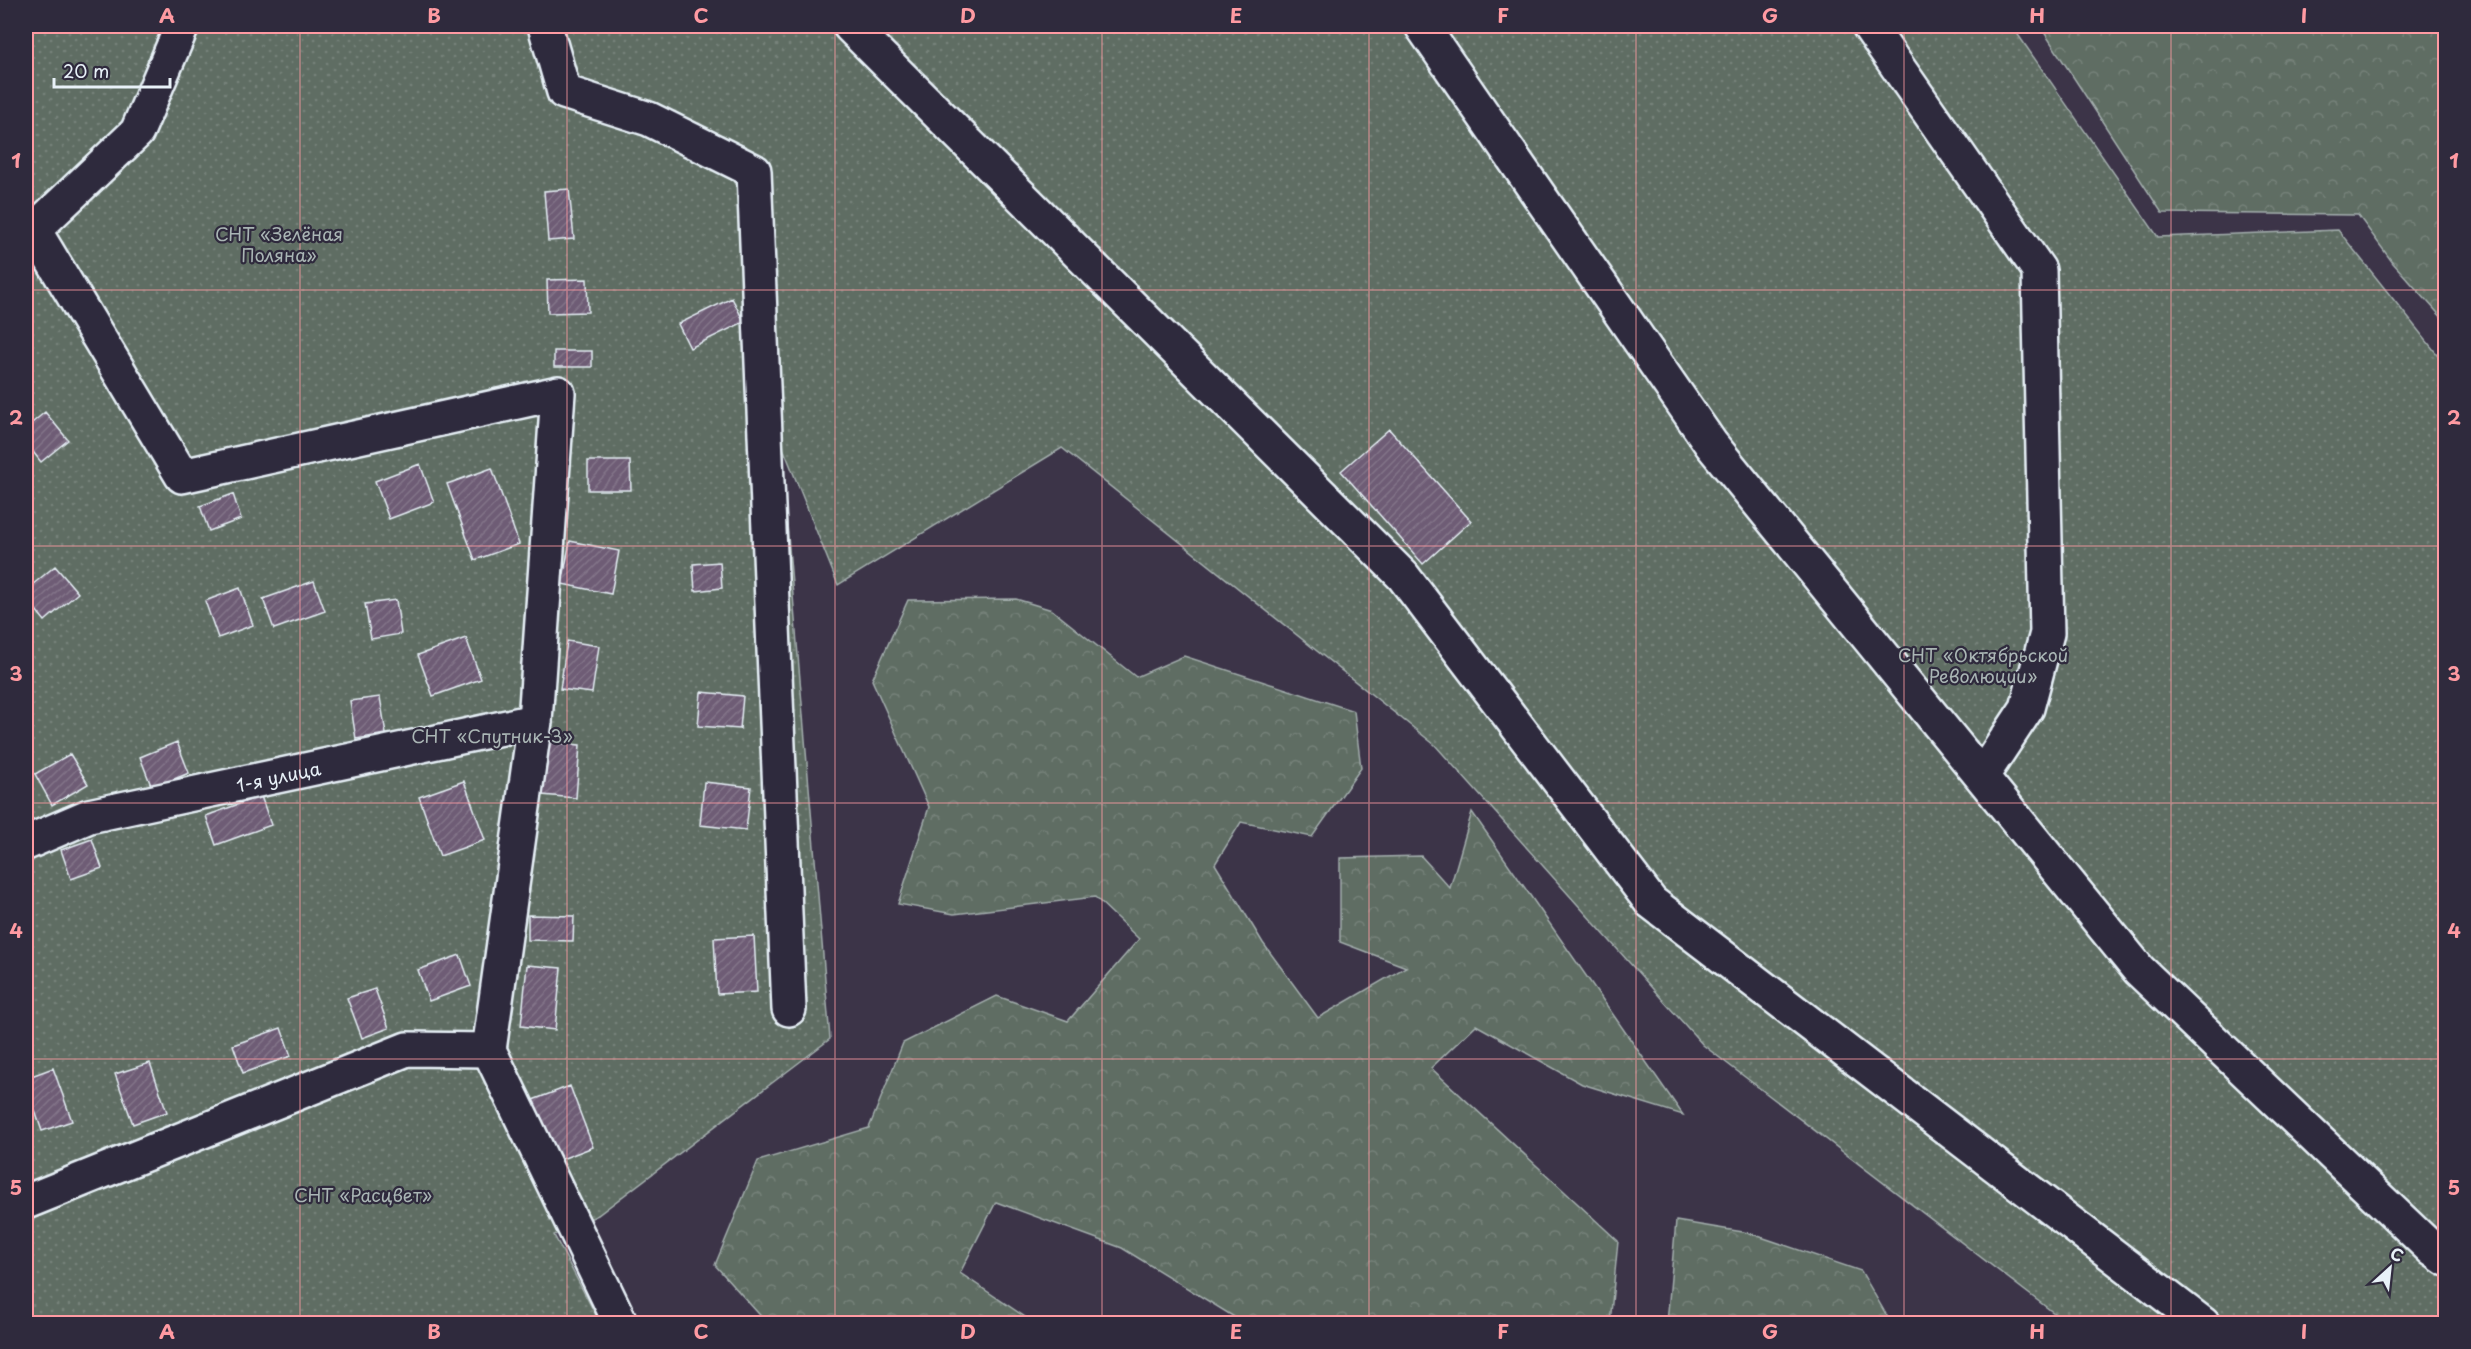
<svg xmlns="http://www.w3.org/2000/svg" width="2471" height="1349" viewBox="0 0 2471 1349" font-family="'Playpen Sans',sans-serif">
  <defs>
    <pattern id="forest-crowns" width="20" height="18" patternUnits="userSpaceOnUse" patternTransform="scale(1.5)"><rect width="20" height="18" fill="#5f6d63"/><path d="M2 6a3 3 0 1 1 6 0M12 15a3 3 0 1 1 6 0" fill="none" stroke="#76827a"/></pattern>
    <pattern id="garden-dots" width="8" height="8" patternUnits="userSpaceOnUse" patternTransform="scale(1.5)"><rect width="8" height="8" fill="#5f6d63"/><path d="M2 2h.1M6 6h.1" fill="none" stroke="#76827a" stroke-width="1.8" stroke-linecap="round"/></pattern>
    <pattern id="building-hatch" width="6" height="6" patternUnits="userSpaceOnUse" patternTransform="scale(1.5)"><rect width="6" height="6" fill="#6e5c75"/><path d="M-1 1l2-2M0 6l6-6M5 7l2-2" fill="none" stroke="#837489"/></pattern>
  </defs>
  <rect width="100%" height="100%" fill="#3c3448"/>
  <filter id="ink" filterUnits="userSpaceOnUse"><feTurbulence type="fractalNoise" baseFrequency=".0167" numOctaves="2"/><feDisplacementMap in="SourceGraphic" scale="12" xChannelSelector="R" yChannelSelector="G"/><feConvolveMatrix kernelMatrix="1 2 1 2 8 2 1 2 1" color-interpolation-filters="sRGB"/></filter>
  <g filter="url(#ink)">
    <path fill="url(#forest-crowns)" stroke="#a4afae" stroke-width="1.5" d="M 2040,26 L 2445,26 L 2445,321 L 2393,263 L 2358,215 L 2162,213 Z
      M 1016,599 L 1052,610 L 1136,677 L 1184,656 L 1354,711 L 1361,768 L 1312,837 L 1241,822 L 1215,864 L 1263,943 L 1318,1018 L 1406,967 L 1340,942 L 1340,858 L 1421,856 L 1450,888 L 1472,812 L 1683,1115 L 1582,1084 L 1476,1025 L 1431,1068 L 1618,1241 L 1610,1323 L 1244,1323 L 1122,1248 L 996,1202 L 960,1273 L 1034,1323 L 767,1323 L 715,1265 L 758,1161 L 869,1128 L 903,1043 L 997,996 L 1068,1021 L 1139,939 L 1095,897 L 954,914 L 898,904 L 929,807 L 872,680 L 908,600 Z
      M 1676,1221 L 1749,1233 L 1861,1271 L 1891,1323 L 1667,1323 Z"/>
    <path fill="url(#garden-dots)" stroke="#a4afae" stroke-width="1.5" d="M 26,26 L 2012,26 L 2158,237 L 2338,230 L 2445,364 L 2445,1323 L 2067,1323 L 1703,1045 L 1435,745 L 1062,448 L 838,585 L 780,440 L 830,1039 L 598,1215 L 554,1235 L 600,1323 L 26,1323 Z"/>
    <path fill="url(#building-hatch)" stroke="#e8f1f8" stroke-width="1.5" d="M 569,189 L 574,239 L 548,241 L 544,191 Z
      M 587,279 L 588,312 L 548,313 L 547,280 Z
      M 732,298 L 744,322 L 690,348 L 678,324 Z
      M 554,351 L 592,351 L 592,367 L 554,367 Z
      M 45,412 L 68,440 L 41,462 L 26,443 L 26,428 Z
      M 1389,429 L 1471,521 L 1423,564 L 1341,471 Z
      M 588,461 L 630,461 L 631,490 L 588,490 Z
      M 420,464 L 434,502 L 389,519 L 375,481 Z
      M 492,468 L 519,544 L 475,560 L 447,484 Z
      M 233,494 L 241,519 L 209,531 L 200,506 Z
      M 570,541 L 619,551 L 611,594 L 562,584 Z
      M 720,562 L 722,588 L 695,591 L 693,564 Z
      M 55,566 L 78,593 L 45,621 L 26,598 L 26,590 Z
      M 314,581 L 325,611 L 274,629 L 263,599 Z
      M 240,588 L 253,625 L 218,638 L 205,601 Z
      M 396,600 L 401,634 L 371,639 L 365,604 Z
      M 466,638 L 481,679 L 433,696 L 418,655 Z
      M 567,641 L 599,646 L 592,693 L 560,689 Z
      M 701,692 L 743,696 L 740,729 L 698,726 Z
      M 380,697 L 386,734 L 356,739 L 350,701 Z
      M 177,742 L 189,773 L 152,788 L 140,757 Z
      M 546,742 L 580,745 L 576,798 L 542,795 Z
      M 70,754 L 88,784 L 52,805 L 35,774 Z
      M 464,781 L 485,840 L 440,856 L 419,797 Z
      M 704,782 L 751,787 L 746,830 L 700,825 Z
      M 261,796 L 271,825 L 216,845 L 206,816 Z
      M 92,839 L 102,868 L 71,879 L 61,850 Z
      M 528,915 L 574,916 L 573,941 L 528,940 Z
      M 754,936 L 757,992 L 717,994 L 714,938 Z
      M 460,955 L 471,986 L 429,1001 L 418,970 Z
      M 527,965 L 561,968 L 555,1030 L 521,1026 Z
      M 375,989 L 389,1028 L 362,1038 L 347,998 Z
      M 281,1028 L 291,1056 L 243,1073 L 233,1045 Z
      M 150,1063 L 167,1112 L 133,1124 L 115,1074 Z
      M 53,1068 L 72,1121 L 42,1131 L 26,1085 L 26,1078 Z
      M 570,1086 L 593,1147 L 554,1162 L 530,1101 Z"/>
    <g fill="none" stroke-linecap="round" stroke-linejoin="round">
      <defs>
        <g id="minor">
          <path d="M 545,26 L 564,92 L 649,119 L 754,171 L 789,1009"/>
          <path d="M 850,26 L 1403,576 L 1651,902 L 2203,1324"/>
          <path d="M 1422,26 L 1711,444 L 2139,970 L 2433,1250 L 2446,1259"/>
          <path d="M 1869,26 L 2039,270 L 2047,633 L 2027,708 L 1982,776"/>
          <path d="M 26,220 L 34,230 L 182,476 L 558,393 L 535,721 L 489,1050 L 621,1324"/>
          <path d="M 34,230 L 137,132 L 182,26"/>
          <path id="s1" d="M 26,843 L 89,816 L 535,721"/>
          <path d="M 26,1202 L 407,1049 L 489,1050"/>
        </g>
      </defs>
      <use href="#minor" stroke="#e8f1f8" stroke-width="38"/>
      <use href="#minor" stroke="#2f2a3d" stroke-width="33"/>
    </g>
  </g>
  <path fill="none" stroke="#ff9aa2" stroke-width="1.5" stroke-opacity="0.55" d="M 300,26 L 300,1324M 567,26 L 567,1324M 835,26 L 835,1324M 1102,26 L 1102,1324M 1369,26 L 1369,1324M 1636,26 L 1636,1324M 1904,26 L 1904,1324M 2171,26 L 2171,1324M 26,290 L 2446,290M 26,546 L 2446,546M 26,803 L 2446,803M 26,1059 L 2446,1059"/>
  <g text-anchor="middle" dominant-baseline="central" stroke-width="4.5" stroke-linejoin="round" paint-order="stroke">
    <g font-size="18" fill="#aab6b5" stroke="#2f2a3d">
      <text x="279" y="233">СНТ «Зелёная<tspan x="279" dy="21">Поляна»</tspan></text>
      <text x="1983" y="654">СНТ «Октябрьской<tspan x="1983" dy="21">Революции»</tspan></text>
      <text x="492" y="735">СНТ «Спутник-3»</text>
      <text x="363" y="1194">СНТ «Расцвет»</text>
    </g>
    <g font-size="18" fill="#e8f1f8" stroke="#2f2a3d">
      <text stroke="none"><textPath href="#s1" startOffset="262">1-я улица</textPath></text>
    </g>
  </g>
  <rect width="2471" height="1349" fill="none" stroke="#2f2a3d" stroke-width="66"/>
  <g transform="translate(2390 1268) rotate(27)" stroke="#2f2a3d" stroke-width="4.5" paint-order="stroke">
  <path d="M0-4.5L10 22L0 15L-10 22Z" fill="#e8f1f8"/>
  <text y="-9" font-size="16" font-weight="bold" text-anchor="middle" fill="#e8f1f8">С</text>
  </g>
  <path d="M54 78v9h116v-9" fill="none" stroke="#e8f1f8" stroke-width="3"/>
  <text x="63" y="78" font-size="18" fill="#e8f1f8" stroke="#2f2a3d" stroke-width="4.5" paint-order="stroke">20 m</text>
  <rect x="33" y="33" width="2405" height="1283" fill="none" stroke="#ff9aa2" stroke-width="2"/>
  <g font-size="20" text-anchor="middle" font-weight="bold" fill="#ff9aa2">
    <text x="167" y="23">A</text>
    <text x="434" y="23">B</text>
    <text x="701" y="23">C</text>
    <text x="968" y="23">D</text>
    <text x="1236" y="23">E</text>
    <text x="1503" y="23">F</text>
    <text x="1770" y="23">G</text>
    <text x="2037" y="23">H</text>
    <text x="2304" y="23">I</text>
    <text x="16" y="168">1</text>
    <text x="2454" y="168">1</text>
    <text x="16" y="425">2</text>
    <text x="2454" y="425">2</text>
    <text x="16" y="681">3</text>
    <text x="2454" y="681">3</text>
    <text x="16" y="938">4</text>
    <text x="2454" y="938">4</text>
    <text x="16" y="1195">5</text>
    <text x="2454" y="1195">5</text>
    <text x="167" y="1339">A</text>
    <text x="434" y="1339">B</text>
    <text x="701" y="1339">C</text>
    <text x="968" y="1339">D</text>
    <text x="1236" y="1339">E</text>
    <text x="1503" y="1339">F</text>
    <text x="1770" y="1339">G</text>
    <text x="2037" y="1339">H</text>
    <text x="2304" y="1339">I</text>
  </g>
</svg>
